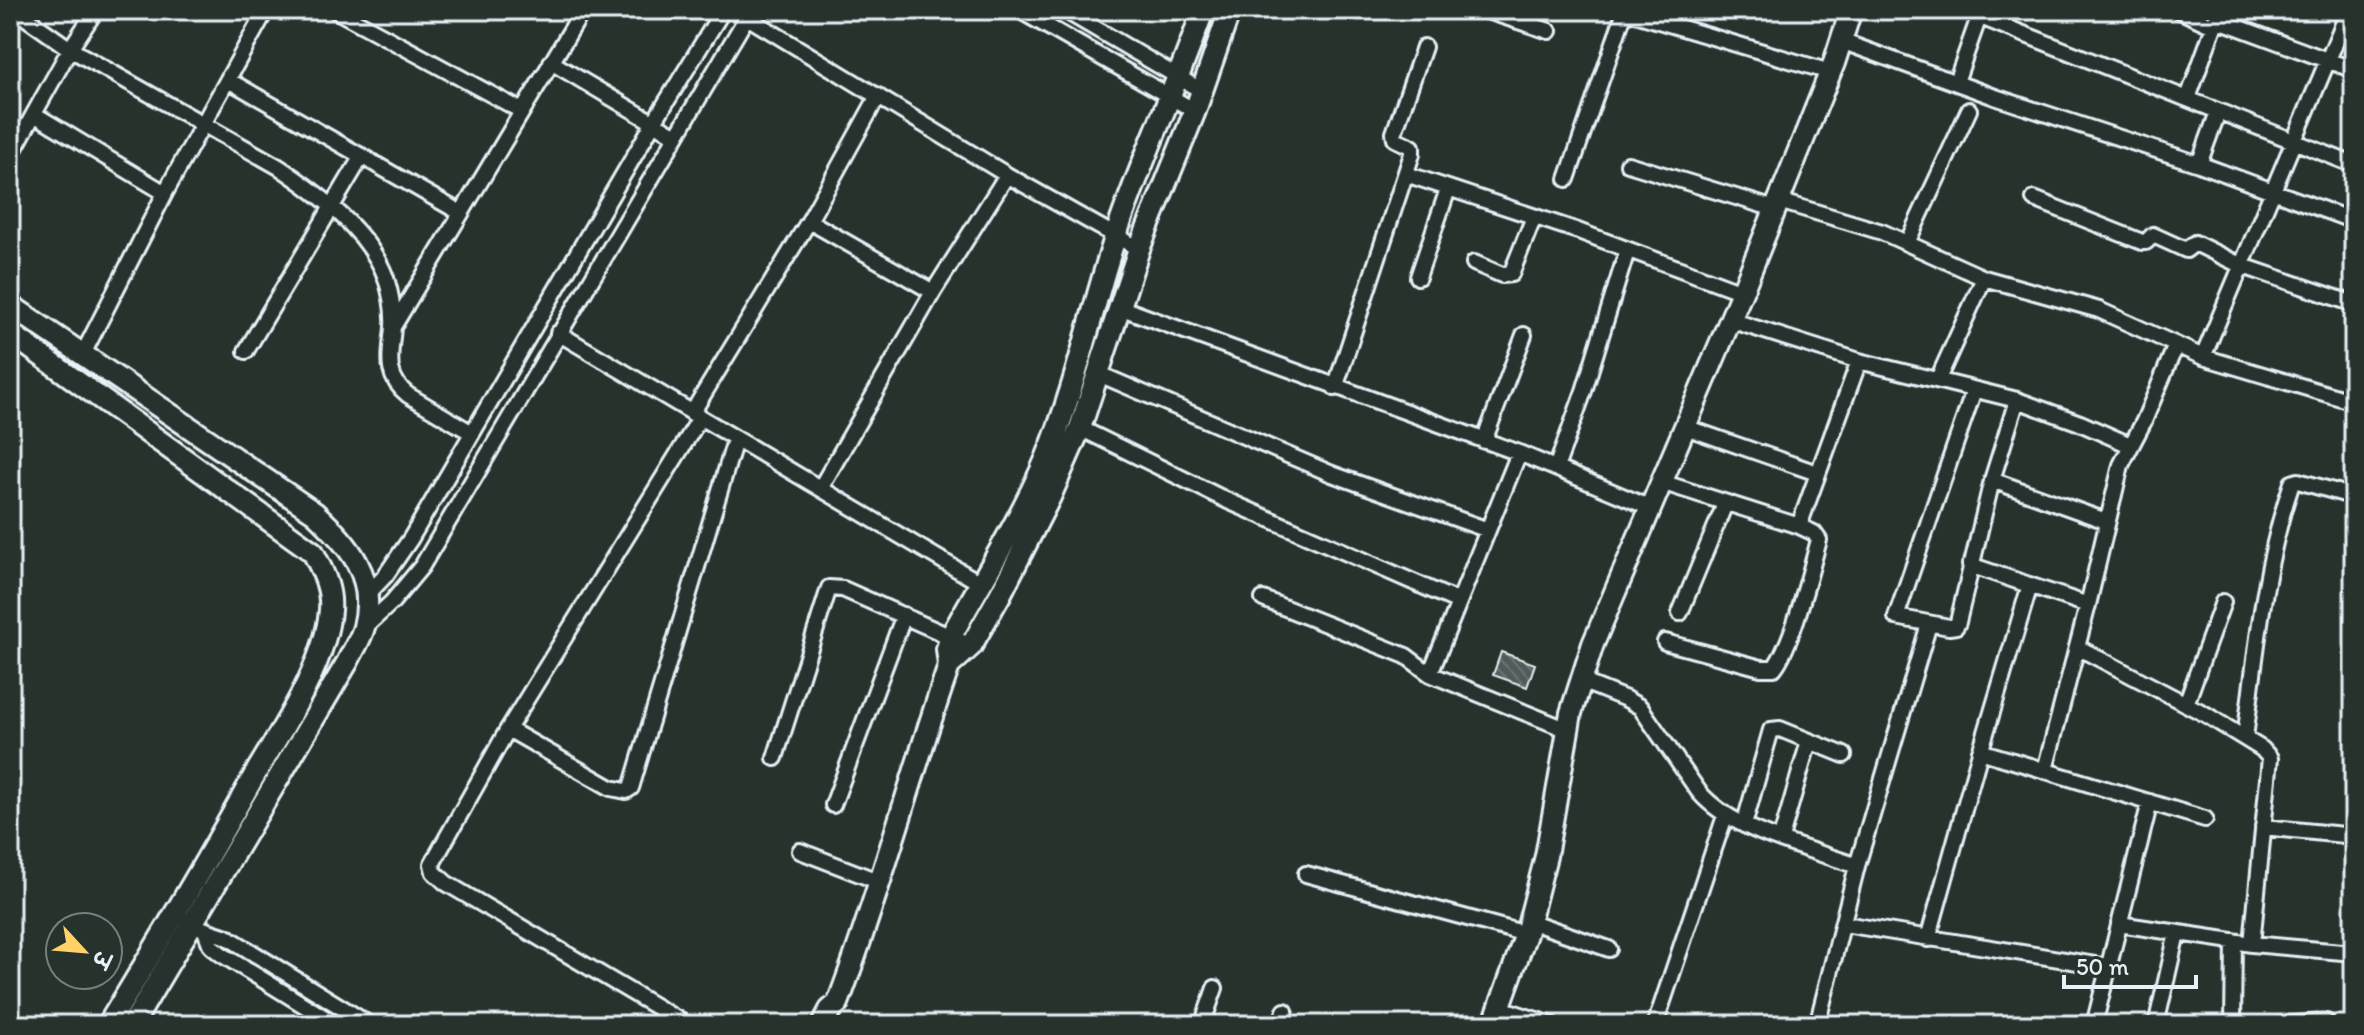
<svg xmlns="http://www.w3.org/2000/svg" width="2364" height="1035" viewBox="0 0 2364 1035" font-family="Itim,'Playpen Sans Deva',sans-serif">
  <defs>
    <pattern id="building-back-hatch" width="6" height="6" patternUnits="userSpaceOnUse" patternTransform="scale(2)"><rect width="6" height="6" fill="#505c59"/><path d="M-1 5l2 2M0 0l6 6M5-1l2 2" fill="none" stroke="#697472"/></pattern>
  </defs>
  <rect width="100%" height="100%" fill="#26332d"/>
  <filter id="ink" filterUnits="userSpaceOnUse"><feTurbulence type="fractalNoise" baseFrequency=".0125" numOctaves="2"/><feDisplacementMap in="SourceGraphic" scale="16" xChannelSelector="R" yChannelSelector="G"/><feConvolveMatrix kernelMatrix="1 2 1 2 8 2 1 2 1" color-interpolation-filters="sRGB"/></filter>
  <g filter="url(#ink)">
    <path fill="url(#building-back-hatch)" stroke="#e8f1f8" stroke-width="2" d="M 1501,652 L 1535,664 L 1527,687 L 1493,675 Z"/>
    <g fill="none" stroke-linecap="round" stroke-linejoin="round">
      <defs>
        <path id="street" d="M 96,10 L 70,49 L 279,167 C 319,194 369,231 386,278 C 391,294 394,310 393,327 C 391,354 383,375 408,395 L 472,433
          M 335,10 L 522,111
          M 1019,10 L 1195,111
          M 1064,10 L 1202,91
          M 1484,10 L 1549,31
          M 1963,10 L 2354,165
          M 2178,10 L 2213,26
          M 747,17 L 1007,175 L 1139,249
          M 2216,19 L 2354,70
          M 1841,41 L 1995,97 L 2199,164 L 2354,221
          M 551,62 L 676,136
          M 228,80 L 461,213
          M 1956,82 L 1979,17
          M 2188,98 L 2220,10
          M 34,114 L 165,193
          M 10,157 L 70,49 L 15,10
          M 1628,164 L 1775,209
          M 2199,164 L 2218,112
          M 1406,174 L 1578,231 L 1742,292
          M 1567,179 L 1625,11 L 1830,72
          M 2034,199 L 2142,242 L 2146,242 L 2153,235 L 2186,250 L 2195,243 L 2240,265 L 2354,304
          M 1779,201 L 1882,232 L 1984,278 L 2099,310 L 2203,357 L 2354,402
          M 809,221 L 933,292
          M 1907,243 L 1969,110
          M 1474,263 L 1502,275 L 1511,274 L 1534,217
          M 1418,277 L 1448,189
          M 1119,307 L 1519,453 L 1651,508
          M 1730,320 L 1859,361 L 2017,400 L 2080,423 L 2130,445
          M 393,327 L 583,10
          M 558,333 L 980,583
          M 246,351 L 362,156
          M 83,354 L 165,193 L 266,10
          M 2203,357 L 2349,10
          M 1099,374 L 1332,474 L 1488,530
          M 1938,379 L 1984,278
          M 1335,388 L 1412,154 L 1412,147 L 1395,139 L 1394,133 L 1424,47
          M 1974,390 L 1896,617 L 1949,627 L 1956,626 L 1958,622 L 1992,480 L 2017,400
          M 692,413 L 809,221 L 878,96
          M 1685,427 L 1817,473
          M 1080,428 L 1228,501 L 1459,602
          M 1484,441 L 1524,335
          M 1556,468 L 1584,391 L 1627,251
          M 1992,480 L 2106,521
          M 1661,482 L 1799,526 L 1814,533 L 1819,540 C 1810,572 1793,644 1774,668 L 1761,668 L 1665,642
          M 821,487 L 933,292 L 1007,175
          M 1799,526 L 1859,361
          M 1970,565 L 2088,605
          M 368,594 L 385,576 L 411,538 L 654,122 L 723,10
          M 1263,599 L 1406,656 L 1430,674 L 1568,730
          M 1680,613 L 1725,504
          M 364,628 L 392,602 L 422,566 L 751,10
          M 2077,647 L 2205,714 L 2262,749 L 2270,758 L 2252,944
          M 1430,674 L 1519,453
          M 1581,681 L 1626,699 L 1640,707 L 1699,792 C 1733,832 1808,848 1857,866
          M 2186,704 L 2223,602
          M 508,729 L 611,788 L 626,791 L 631,788 L 735,440
          M 2245,738 C 2256,653 2264,564 2292,483 L 2298,481 L 2348,495
          M 1980,751 L 2205,819
          M 775,758 L 829,588 L 843,589 L 971,646
          M 2045,770 L 2088,605 L 2121,465 L 2144,421 L 2176,345
          M 833,805 L 904,615
          M 1744,825 L 1771,730 L 1780,729 L 1844,755
          M 2263,827 L 2354,836
          M 1781,838 L 1809,741
          M 800,851 L 880,882
          M 1306,874 L 1526,934
          M 184,919 C 204,932 210,930 229,938 L 370,1025
          M 1529,921 L 1609,949
          M 1844,924 L 2108,967
          M 2119,924 L 2252,944 L 2354,953
          M 206,933 L 211,946 L 221,954 L 336,1025
          M 1928,939 L 1979,756 L 2030,585
          M 1500,1008 L 1552,1025
          M 687,1025 L 446,883 L 434,872 L 432,864 L 508,729 L 700,418
          M 1202,1025 L 1215,988
          M 1280,1025 L 1285,1011
          M 1655,1025 L 1725,816
          M 1817,1025 L 1857,866 L 1929,624
          M 2094,1025 L 2150,802
          M 2156,1025 L 2177,933
          M 2233,1025 L 2234,941
          M 2280,1025 L 2326,1022"/>
        <path id="secondary" d="M 10,305 L 315,513 C 349,545 377,576 364,627 C 361,639 353,650 348,661 L 132,1025
          M 10,333 L 313,552 C 322,570 332,588 330,610 C 326,664 281,730 254,776 C 207,860 158,943 108,1025
          M 949,666 L 971,646 L 1000,595 L 1050,497 L 1080,428 L 1139,249 L 1195,111 L 1230,10
          M 822,1025 L 830,1010 L 838,1003 C 880,892 910,778 949,666 L 947,649 L 951,636 C 983,578 1020,520 1046,459 C 1076,387 1091,311 1115,238 C 1140,161 1177,87 1203,10
          M 1493,1025 L 1526,934 L 1546,856 L 1571,713 L 1593,644 L 1742,292 L 1834,63 L 1851,10"/>
      </defs>
      <use href="#street" stroke="#e8f1f8" stroke-width="20"/>
      <use href="#secondary" stroke="#e8f1f8" stroke-width="26"/>
      <use href="#street" stroke="#26332d" stroke-width="14"/>
      <use href="#secondary" stroke="#26332d" stroke-width="20"/>
    </g>
  </g>
  <rect width="2364" height="1035" fill="none" stroke="#26332d" stroke-width="40"/>
  <rect x="20" y="20" width="2324" height="995" fill="none" stroke="#e8f1f8" stroke-width="3" filter="url(#ink)"/>
  <g transform="translate(84 951) rotate(116)"><circle r="38" fill="#26332d" stroke="#747f7e" stroke-width="2"/>
  <path d="M0-6L14 30L0 20L-14 30Z" fill="#ffd166"/>
  <text y="-12" font-size="22" font-weight="bold" text-anchor="middle" fill="#e8f1f8">उ</text>
  </g>
  <path d="M2064 975v12h132v-12" fill="none" stroke="#e8f1f8" stroke-width="4"/>
  <text x="2076" y="975" font-size="24" fill="#e8f1f8" stroke="#26332d" stroke-width="6" paint-order="stroke">50 m</text>
</svg>
